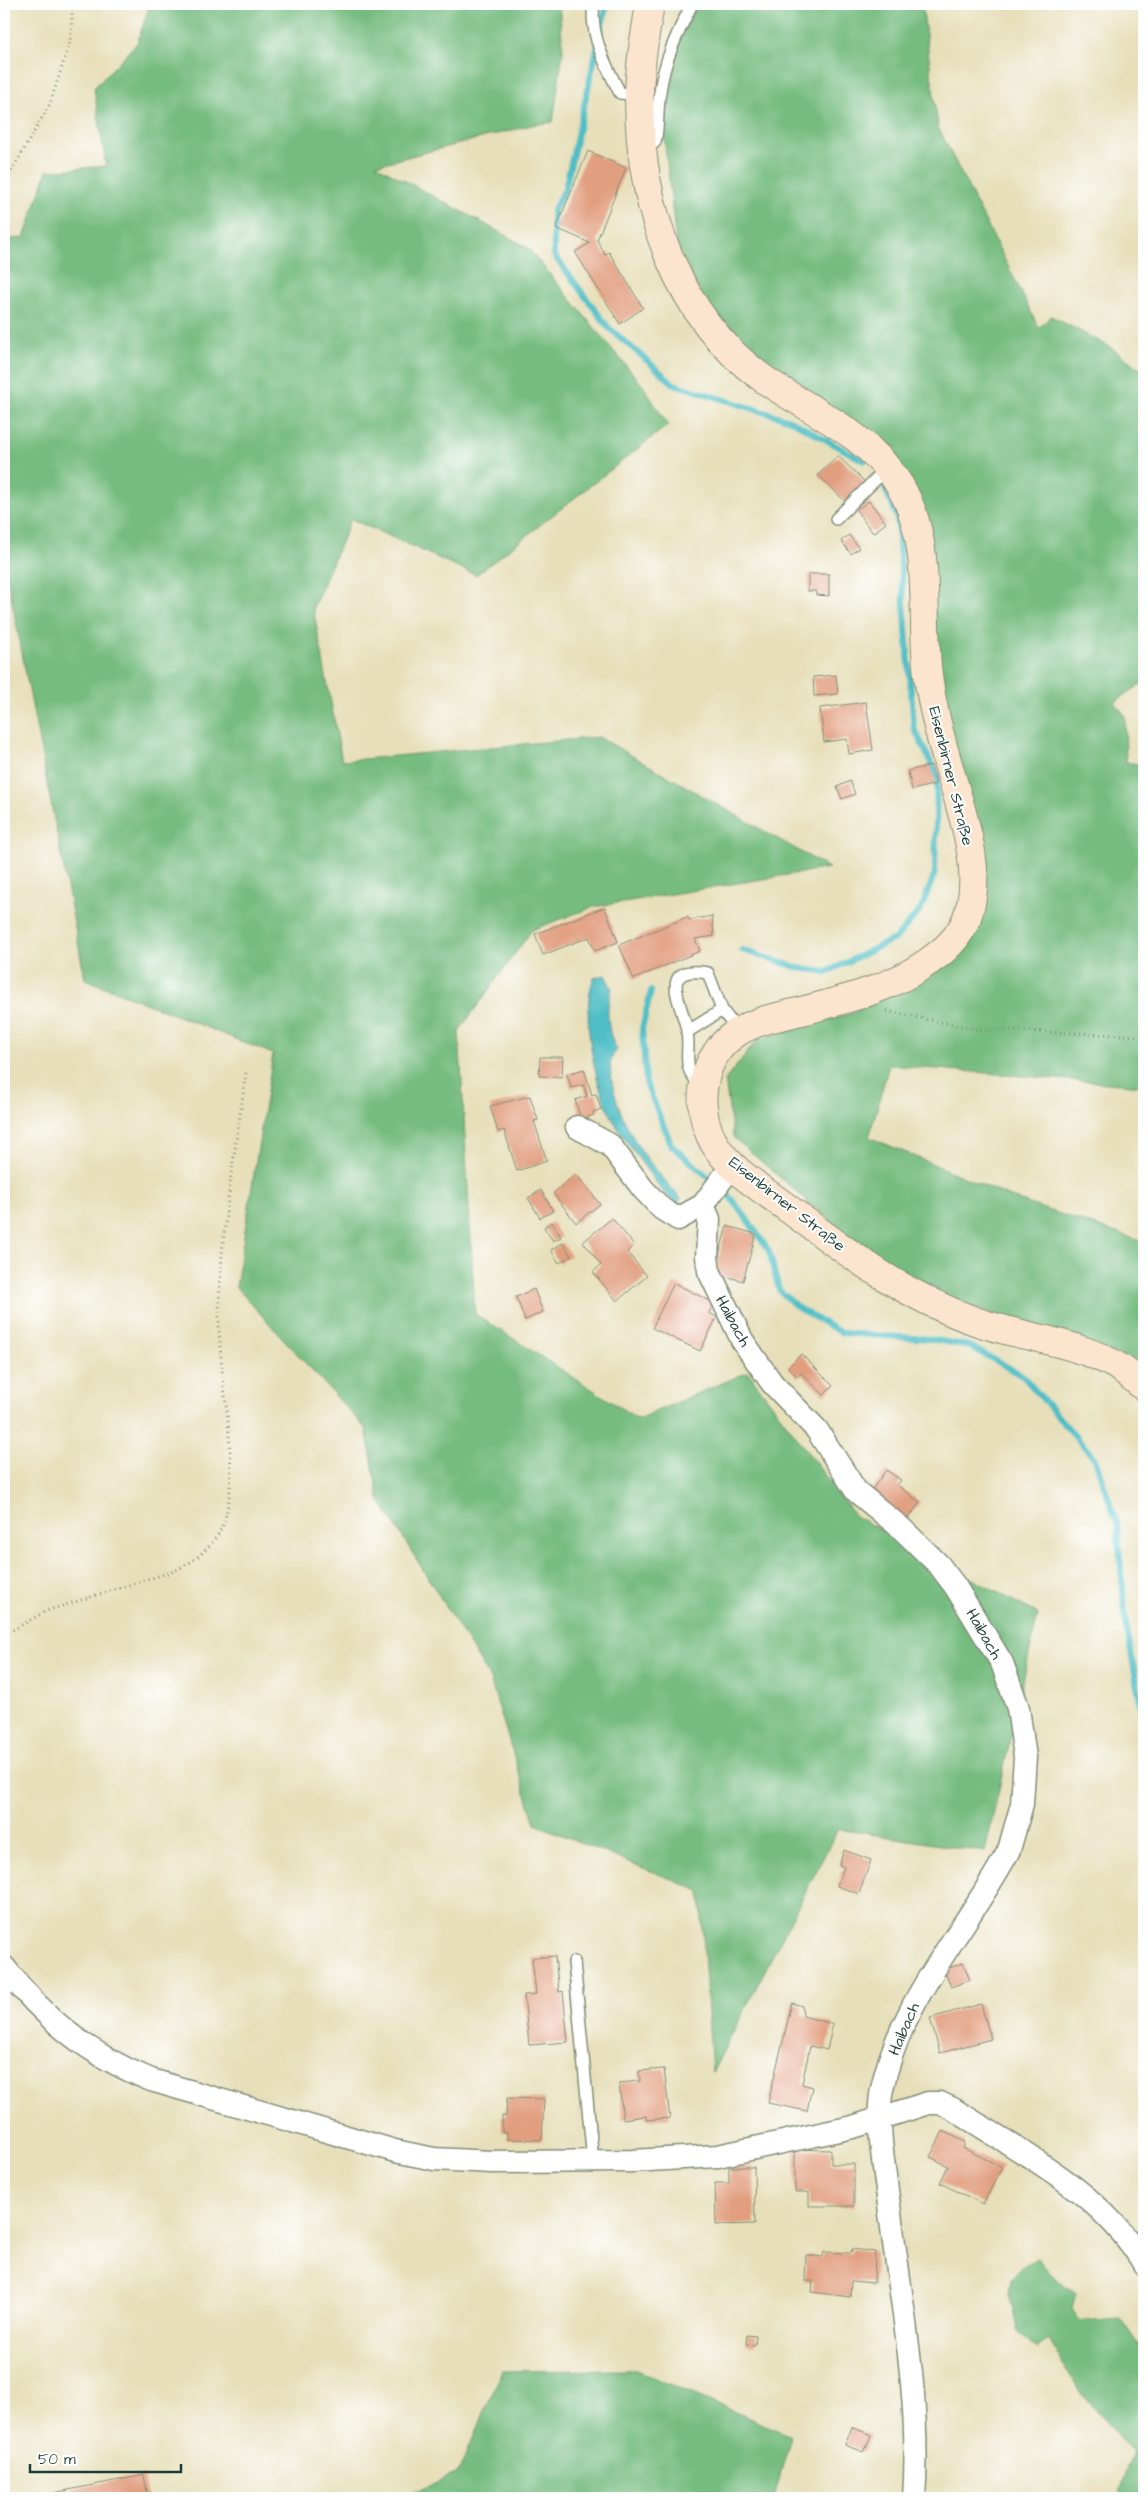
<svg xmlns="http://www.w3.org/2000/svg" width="1148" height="2502" viewBox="0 0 1148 2502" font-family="'Architects Daughter',sans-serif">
  <rect width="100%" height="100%" fill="#fff"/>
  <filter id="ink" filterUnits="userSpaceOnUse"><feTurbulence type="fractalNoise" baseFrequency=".02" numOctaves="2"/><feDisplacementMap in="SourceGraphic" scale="10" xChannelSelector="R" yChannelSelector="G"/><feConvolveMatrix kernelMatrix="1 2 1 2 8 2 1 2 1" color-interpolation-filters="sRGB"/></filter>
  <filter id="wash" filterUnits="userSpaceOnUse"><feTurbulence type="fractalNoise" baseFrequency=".0096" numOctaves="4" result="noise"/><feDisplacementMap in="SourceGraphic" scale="20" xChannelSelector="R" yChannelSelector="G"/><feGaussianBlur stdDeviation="1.12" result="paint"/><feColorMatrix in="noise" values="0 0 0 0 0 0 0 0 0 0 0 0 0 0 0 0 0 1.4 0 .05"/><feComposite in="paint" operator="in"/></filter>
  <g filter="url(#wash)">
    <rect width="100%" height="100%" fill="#e7dfba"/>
    <path fill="#76bc80" stroke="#4a7c5a" d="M 150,4 L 559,4 L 563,51 L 553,122 L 532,125 L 376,165 L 527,247 L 643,386 L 668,425 L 476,575 L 351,519 L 313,608 L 342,761 L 599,737 L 829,868 L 593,907 L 532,930 L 459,1031 L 475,1314 L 638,1419 L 748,1372 L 855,1516 L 1038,1614 L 985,1852 L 838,1829 L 712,2073 L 700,1891 L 535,1824 L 489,1676 L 379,1499 L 366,1429 L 236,1287 L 273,1054 L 85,979 L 4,560 L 4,239 L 24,238 L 47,171 L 106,166 L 94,88 L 137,43 Z
      M 697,4 L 922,4 L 938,127 L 1039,328 L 1051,316 L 1110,347 L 1144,372 L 1144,682 L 1115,702 L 1125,716 L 1126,762 L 1144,765 L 1144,1086 L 889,1065 L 869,1137 L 1018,1200 L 1144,1242 L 1144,1364 L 1054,1332 L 936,1297 L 849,1237 L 733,1137 L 725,1080 L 758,1039 L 853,1013 L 928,975 L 974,931 L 945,734 L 920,500 L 809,397 L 732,337 L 700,293 L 676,243 L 660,99 L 676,46 Z
      M 1037,2258 L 1052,2275 L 1076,2294 L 1072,2309 L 1080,2321 L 1120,2318 L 1144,2353 L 1144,2498 L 1118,2498 L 1133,2452 L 1079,2392 L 1049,2339 L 1036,2349 L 1018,2331 L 1009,2294 L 1011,2279 L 1024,2265 Z
      M 636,2370 L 791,2436 L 774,2498 L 399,2498 L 458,2473 L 502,2371 Z"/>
    <path fill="#50bec5" stroke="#387e7c" d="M 605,975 L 612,989 C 605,1007 607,1033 617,1050 C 608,1059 610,1070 612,1082 C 622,1132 648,1162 681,1199 L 678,1203 C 664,1197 656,1182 647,1170 C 634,1151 619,1133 609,1112 C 594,1079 580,1012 594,978 Z"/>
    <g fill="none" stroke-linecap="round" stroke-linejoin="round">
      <path stroke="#50bec5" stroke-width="6" d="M 607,4 L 565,189 L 553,211 L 554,255 L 608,327 L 674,384 L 790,420 L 864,461
        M 742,950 L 799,968 L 827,972 L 896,938 L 921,909 L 935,873 L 937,775 L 914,728 L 897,517 L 883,484
        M 651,991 L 642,1029 L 646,1083 L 672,1146 L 726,1192 L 744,1215 L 769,1251 L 779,1290 L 798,1308 L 842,1333 L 929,1339 L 969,1346 L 1022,1375 L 1095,1459 L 1117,1523 L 1126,1625 L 1144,1723"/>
    </g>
    <g id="blocks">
      <path fill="#e29f80" d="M 588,151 L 626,168 L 597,240 L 605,255 L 609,252 L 643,308 L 620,324 L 575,252 L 590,243 L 556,228 Z
        M 838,456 L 865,482 L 846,502 L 818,475 Z
        M 869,501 L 886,523 L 873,533 L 856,510 Z
        M 849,535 L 859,548 L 851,554 L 841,541 Z
        M 808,574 L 829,574 L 829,596 L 816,595 L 816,591 L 808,591 Z
        M 836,675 L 838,694 L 814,696 L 813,677 Z
        M 866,702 L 873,750 L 849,754 L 847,739 L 824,742 L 820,708 Z
        M 931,765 L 936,784 L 912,790 L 908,771 Z
        M 850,781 L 855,794 L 842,799 L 837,787 Z
        M 605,907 L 618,942 L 595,951 L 589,937 L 543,955 L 535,934 Z
        M 712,916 L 714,936 L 695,939 L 700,951 L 634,979 L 619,945 L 687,917 L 689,920 Z
        M 540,1057 L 563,1057 L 562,1077 L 539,1076 Z
        M 584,1069 L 592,1095 L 596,1094 L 601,1109 L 593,1112 L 594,1115 L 581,1119 L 575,1100 L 587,1096 L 583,1085 L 571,1088 L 567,1074 Z
        M 530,1096 L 538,1120 L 534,1121 L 547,1161 L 517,1171 L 504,1130 L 498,1132 L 490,1106 Z
        M 576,1174 L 600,1204 L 576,1223 L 553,1193 Z
        M 541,1190 L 553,1211 L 540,1218 L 528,1198 Z
        M 612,1218 L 634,1245 L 627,1252 L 647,1276 L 617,1301 L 593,1272 L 601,1265 L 583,1242 Z
        M 552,1222 L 561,1237 L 553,1241 L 544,1227 Z
        M 727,1226 L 756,1234 L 743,1281 L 714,1273 Z
        M 563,1243 L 571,1256 L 559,1263 L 551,1250 Z
        M 674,1283 L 714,1303 L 709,1313 L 717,1317 L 700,1351 L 652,1328 Z
        M 534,1289 L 543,1312 L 525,1320 L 516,1297 Z
        M 801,1354 L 833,1386 L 824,1395 L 801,1373 L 798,1377 L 788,1367 Z
        M 886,1470 L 901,1480 L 897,1485 L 920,1502 L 907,1520 L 869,1494 Z
        M 844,1850 L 871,1860 L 859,1894 L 837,1886 L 844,1867 L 839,1865 Z
        M 555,1956 L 559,1992 L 563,1991 L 568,2042 L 529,2045 L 524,1995 L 536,1994 L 532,1958 Z
        M 963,1963 L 970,1980 L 951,1987 L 944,1970 Z
        M 792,2003 L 802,2006 L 803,2016 L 833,2024 L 827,2050 L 810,2046 L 802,2084 L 812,2087 L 807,2111 L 768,2103 Z
        M 981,2004 L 991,2039 L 940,2053 L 930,2018 Z
        M 664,2069 L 670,2118 L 646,2120 L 646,2116 L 623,2119 L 619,2083 L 640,2081 L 639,2071 Z
        M 507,2098 L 544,2099 L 542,2140 L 507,2139 L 507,2132 L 502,2132 L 502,2116 L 506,2116 Z
        M 943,2131 L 965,2142 L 963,2148 L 1002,2167 L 983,2204 L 940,2183 L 948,2166 L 930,2157 Z
        M 795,2149 L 831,2150 L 831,2164 L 854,2164 L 854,2206 L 809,2206 L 809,2192 L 795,2192 Z
        M 729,2167 L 754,2167 L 755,2224 L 716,2225 L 715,2183 L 729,2183 Z
        M 852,2249 L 875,2252 L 874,2283 L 851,2281 L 850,2297 L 812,2292 L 813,2281 L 805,2281 L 806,2255 L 823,2257 L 824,2252 L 851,2253 Z
        M 747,2335 L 756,2336 L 755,2345 L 746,2344 Z
        M 852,2427 L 871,2435 L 864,2452 L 845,2445 Z
        M 144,2475 L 148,2498 L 33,2498 L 33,2497 Z"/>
    </g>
  </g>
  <g filter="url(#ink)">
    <use href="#blocks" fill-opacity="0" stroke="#838e77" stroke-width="1"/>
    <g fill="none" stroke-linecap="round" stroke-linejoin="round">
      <defs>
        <path id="service" d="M 594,4 C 589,34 606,66 620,93 L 639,95
          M 644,149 L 655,142 C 659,125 657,109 660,92 C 664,60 678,32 692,4
          M 836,519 L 887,468
          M 687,1032 L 722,1010
          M 701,1085 C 680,1067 691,1055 687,1031 C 684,1007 654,964 708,973 L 722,1010 L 738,1031
          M 574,1962 L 593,2161"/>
        <path id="minor" d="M 577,1127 L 610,1145 L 643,1189 L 662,1209 L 678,1219 L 703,1205
          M 733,1164 L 703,1205 L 709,1219 L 707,1257 L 709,1271 L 742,1340 L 772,1383 L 817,1430 L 856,1491 L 901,1528 L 939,1565 L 955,1586 L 1002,1663 L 1018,1708 L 1025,1757 L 1022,1804 L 1009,1850 C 967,1930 901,1997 882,2089 C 875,2122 886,2178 890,2213 C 902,2307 921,2403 914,2498
          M 4,1967 C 46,2020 87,2054 151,2080 L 395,2151 L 434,2159 L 492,2162 L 632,2161 L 718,2156 L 853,2127 L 928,2103 L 940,2103 L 953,2109 C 1021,2152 1102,2192 1144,2264"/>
        <path id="secondary" d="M 650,4 C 645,35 639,68 639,100 C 640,205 675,317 765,380 C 812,412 869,434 900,486 C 934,543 920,612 928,675 C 933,714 944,750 955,788 C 967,829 983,879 966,920 C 958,939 944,951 928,962 C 890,989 847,999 802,1011 C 781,1016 757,1020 738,1032 C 701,1055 693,1105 714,1143 C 729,1169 762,1189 786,1207 C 846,1252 904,1296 975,1321 C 1022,1338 1079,1341 1122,1369 C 1129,1374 1137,1381 1144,1387"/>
      </defs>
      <use href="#service" stroke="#838e77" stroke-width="14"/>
      <use href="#minor" stroke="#838e77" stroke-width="25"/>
      <use href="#secondary" stroke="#838e77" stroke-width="30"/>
      <path stroke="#838e77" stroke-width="3" stroke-dasharray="1 4" stroke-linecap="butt" d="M 4,184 L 50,104 L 70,42 L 73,4
        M 887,1011 L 975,1029 L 1144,1036
        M 4,1635 L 46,1611 L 174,1571 C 198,1560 219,1542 226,1515 C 240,1455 218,1378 219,1315 C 220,1234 235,1153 246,1073"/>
      <use href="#service" stroke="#fff" stroke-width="11"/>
      <use href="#minor" stroke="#fff" stroke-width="22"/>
      <use href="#secondary" stroke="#fbe5cf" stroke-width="28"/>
    </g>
  </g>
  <g text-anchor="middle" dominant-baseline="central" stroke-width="4" stroke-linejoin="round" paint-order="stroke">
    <g font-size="16" fill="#1f3d34" stroke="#fff">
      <text transform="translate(951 776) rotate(76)">Eisenbirner Straße</text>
      <text transform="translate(787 1204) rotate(38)">Eisenbirner Straße</text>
      <text transform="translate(733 1321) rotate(61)">Haibach</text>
      <text transform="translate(984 1634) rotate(60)">Haibach</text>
      <text transform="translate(904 2029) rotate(-67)">Haibach</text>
    </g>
  </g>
  <rect width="1148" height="2502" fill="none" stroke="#fff" stroke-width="20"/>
  <path d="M30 2464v8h151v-8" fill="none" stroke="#1f3d34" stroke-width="2.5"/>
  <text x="38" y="2464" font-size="15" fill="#1f3d34" stroke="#ffffff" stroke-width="4" paint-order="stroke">50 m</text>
</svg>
